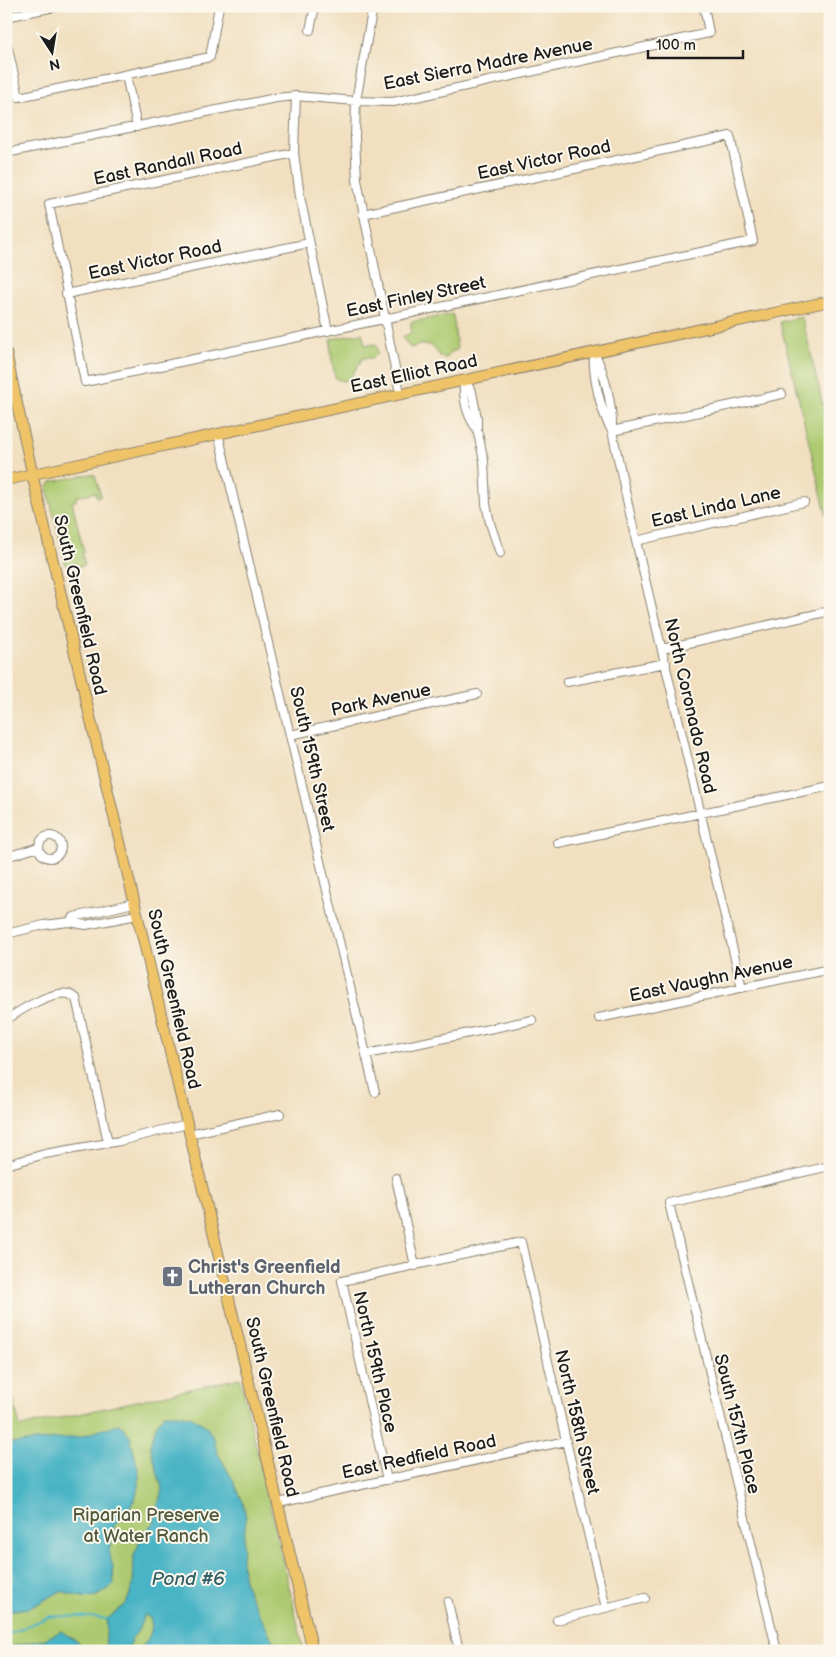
<svg xmlns="http://www.w3.org/2000/svg" width="836" height="1657" viewBox="0 0 836 1657" font-family="'Balsamiq Sans',sans-serif">
  <rect width="100%" height="100%" fill="#fbf7ec"/>
  <filter id="ink" filterUnits="userSpaceOnUse"><feTurbulence type="fractalNoise" baseFrequency=".02" numOctaves="2"/><feDisplacementMap in="SourceGraphic" scale="10" xChannelSelector="R" yChannelSelector="G"/><feConvolveMatrix kernelMatrix="1 2 1 2 8 2 1 2 1" color-interpolation-filters="sRGB"/></filter>
  <filter id="wash" filterUnits="userSpaceOnUse"><feTurbulence type="fractalNoise" baseFrequency=".0096" numOctaves="4" result="noise"/><feDisplacementMap in="SourceGraphic" scale="20" xChannelSelector="R" yChannelSelector="G"/><feGaussianBlur stdDeviation="1.12" result="paint"/><feColorMatrix in="noise" values="0 0 0 0 0 0 0 0 0 0 0 0 0 0 0 0 0 1.4 0 .05"/><feComposite in="paint" operator="in"/></filter>
  <g filter="url(#wash)">
    <rect width="100%" height="100%" fill="#f1dfbf"/>
    <path fill="#adca71" stroke="#647346" d="M 453,314 L 457,350 L 451,352 L 447,358 L 441,357 L 431,345 L 420,345 L 410,348 L 402,337 L 411,333 L 411,322 Z
      M 802,317 L 830,435 L 830,530 L 780,322 Z
      M 362,333 L 365,345 L 376,344 L 378,353 L 373,358 L 363,358 L 349,379 L 343,381 L 335,378 L 331,354 L 331,339 Z
      M 90,474 L 95,475 L 101,496 L 97,497 L 95,492 L 76,497 L 76,501 L 72,501 L 84,553 L 82,554 L 85,565 L 70,568 L 66,565 L 47,488 L 51,482 Z
      M 6,1369 L 20,1427 L 240,1378 L 304,1651 L 6,1651 Z"/>
    <path fill="#48b4c5" stroke="#326870" d="M 164,1414 L 178,1414 L 192,1417 L 206,1426 L 214,1439 L 217,1452 L 233,1480 L 243,1502 L 246,1518 L 242,1558 L 243,1576 L 248,1592 L 274,1643 L 275,1651 L 137,1651 C 147,1643 155,1631 150,1618 L 144,1615 L 138,1631 L 130,1640 L 131,1643 L 127,1651 L 105,1651 L 107,1619 L 126,1604 L 133,1585 L 134,1555 L 143,1534 L 154,1522 L 162,1489 L 150,1445 L 156,1426 Z
      M 118,1424 L 124,1428 L 130,1436 L 139,1474 L 139,1487 L 135,1499 L 126,1513 L 114,1526 L 109,1552 L 113,1567 L 114,1584 C 96,1602 83,1599 61,1591 L 30,1608 L 6,1611 L 6,1443 L 16,1443 L 80,1437 Z
      M 61,1631 L 78,1642 L 79,1651 L 6,1651 L 13,1646 L 43,1640 Z"/>
    <g fill="none" stroke-linecap="round" stroke-linejoin="round">
      <path stroke="#48b4c5" stroke-width="2" d="M 6,1635 L 51,1616 L 90,1617 L 107,1619"/>
    </g>
  </g>
  <g filter="url(#ink)">
    <g fill="none" stroke-linecap="round" stroke-linejoin="round">
      <defs>
        <path id="minor" d="M 373,6 L 356,101 L 355,138 L 357,180 L 400,393
          M 6,17 L 59,6
          M 310,30 L 315,6
          M 6,40 L 19,97 L 210,57 L 219,6
          M 126,75 L 137,127
          M 296,96 L 294,153 L 300,196 L 328,331
          M 6,153 L 276,98 L 296,96 L 356,101 L 393,102 L 709,33 L 704,6
          M 294,153 L 49,204 L 85,382 L 753,241 L 730,136 L 363,214
          M 66,294 L 309,243
          M 594,352 C 605,373 613,407 612,431 L 636,541 L 742,988
          M 594,353 C 592,375 601,413 612,431
          M 464,380 L 472,392 L 477,418 L 477,429 L 484,461 L 486,504 L 490,523 L 500,553
          M 464,380 C 463,397 466,415 477,429
          M 612,431 L 782,394
          M 218,433 L 375,1092
          M 636,541 L 804,502
          M 662,649 L 830,611
          M 567,682 L 666,663
          M 290,735 L 477,694
          M39 847a11 11 0 1 1 22 0a11 11 0 1 1-22 0Z
          M 558,843 L 830,786
          M 6,857 L 39,847
          M 69,922 L 74,917 L 134,903
          M 6,934 L 44,925 L 69,922 L 86,925 L 137,915
          M 599,1018 L 830,969
          M 6,1020 C 19,1011 52,990 69,994 C 71,995 73,997 76,998 L 108,1142
          M 367,1054 L 532,1020
          M 189,1134 L 280,1114
          M 6,1165 L 45,1154 L 120,1141 L 187,1124
          M 396,1178 L 415,1266
          M 387,1480 L 342,1281 L 521,1242 L 566,1441 L 606,1608
          M 278,1503 L 566,1441
          M 448,1602 L 459,1651
          M 557,1620 L 645,1598
          M 777,1651 L 669,1203 L 830,1166"/>
        <path id="major" d="M 6,353 L 35,486 L 313,1651
          M 6,480 L 830,301"/>
      </defs>
      <use href="#minor" stroke="#867e6e" stroke-width="10"/>
      <use href="#major" stroke="#867e6e" stroke-width="12"/>
      <use href="#minor" stroke="#fff" stroke-width="8"/>
      <use href="#major" stroke="#efc469" stroke-width="10"/>
    </g>
  </g>
  <defs>
    <symbol id="church-square" viewBox="-11 -11 22 22"><rect x="-9" y="-9" width="18" height="18" rx="4" fill="#6b7280" stroke="#fbf7ec"/><path d="M-1.2-6h2.4v3.5h3.3v2.4h-3.3V6h-2.4V-.1h-3.3v-2.4h3.3Z" fill="#fff"/></symbol>
  </defs>
  <g fill-rule="evenodd">
    <use href="#church-square" x="160" y="1264" width="25" height="25"/>
  </g>
  <g text-anchor="middle" dominant-baseline="central" stroke-width="4" stroke-linejoin="round" paint-order="stroke">
    <g font-size="18" fill="#1c1c1c" stroke="#fbf7ec">
      <text transform="translate(488 64) rotate(-11)">East Sierra Madre Avenue</text>
      <text transform="translate(544 160) rotate(-12)">East Victor Road</text>
      <text transform="translate(168 164) rotate(-12)">East Randall Road</text>
      <text transform="translate(155 260) rotate(-12)">East Victor Road</text>
      <text transform="translate(416 297) rotate(-12)">East Finley Street</text>
      <text transform="translate(414 374) rotate(-12)">East Elliot Road</text>
      <text transform="translate(716 507) rotate(-13)">East Linda Lane</text>
      <text transform="translate(80 605) rotate(77)">South Greenfield Road</text>
      <text transform="translate(381 700) rotate(-12)">Park Avenue</text>
      <text transform="translate(690 706) rotate(77)">North Coronado Road</text>
      <text transform="translate(312 759) rotate(77)">South 159th Street</text>
      <text transform="translate(711 979) rotate(-12)">East Vaughn Avenue</text>
      <text transform="translate(174 999) rotate(77)">South Greenfield Road</text>
      <text transform="translate(375 1362) rotate(77)">North 159th Place</text>
      <text transform="translate(272 1407) rotate(77)">South Greenfield Road</text>
      <text transform="translate(577 1422) rotate(77)">North 158th Street</text>
      <text transform="translate(737 1424) rotate(76)">South 157th Place</text>
      <text transform="translate(419 1457) rotate(-12)">East Redfield Road</text>
    </g>
    <g font-size="18" font-weight="bold" fill="#5b616d" stroke="#fbf7ec" text-anchor="start">
      <text x="188" y="1267">Christ's Greenfield<tspan x="188" dy="21">Lutheran Church</tspan></text>
    </g>
    <g font-size="18" fill="#4f593a" stroke="#fbf7ec">
      <text x="146" y="1515">Riparian Preserve<tspan x="146" dy="21">at Water Ranch</tspan></text>
    </g>
    <g font-size="19" font-style="italic" fill="#306068" stroke="#fbf7ec">
      <text x="188" y="1579">Pond #6</text>
    </g>
  </g>
  <rect width="836" height="1657" fill="none" stroke="#fbf7ec" stroke-width="25"/>
  <g transform="translate(52 52) rotate(168)" stroke="#fbf7ec" stroke-width="4" paint-order="stroke">
  <path d="M0-4L9 19L0 12L-9 19Z" fill="#1c1c1c"/>
  <text y="-8" font-size="14" font-weight="bold" text-anchor="middle" fill="#1c1c1c">N</text>
  </g>
  <path d="M648 50v8h95v-8" fill="none" stroke="#1c1c1c" stroke-width="2.5"/>
  <text x="656" y="50" font-size="15" fill="#1c1c1c" stroke="#fbf7ec" stroke-width="4" paint-order="stroke">100 m</text>
</svg>
